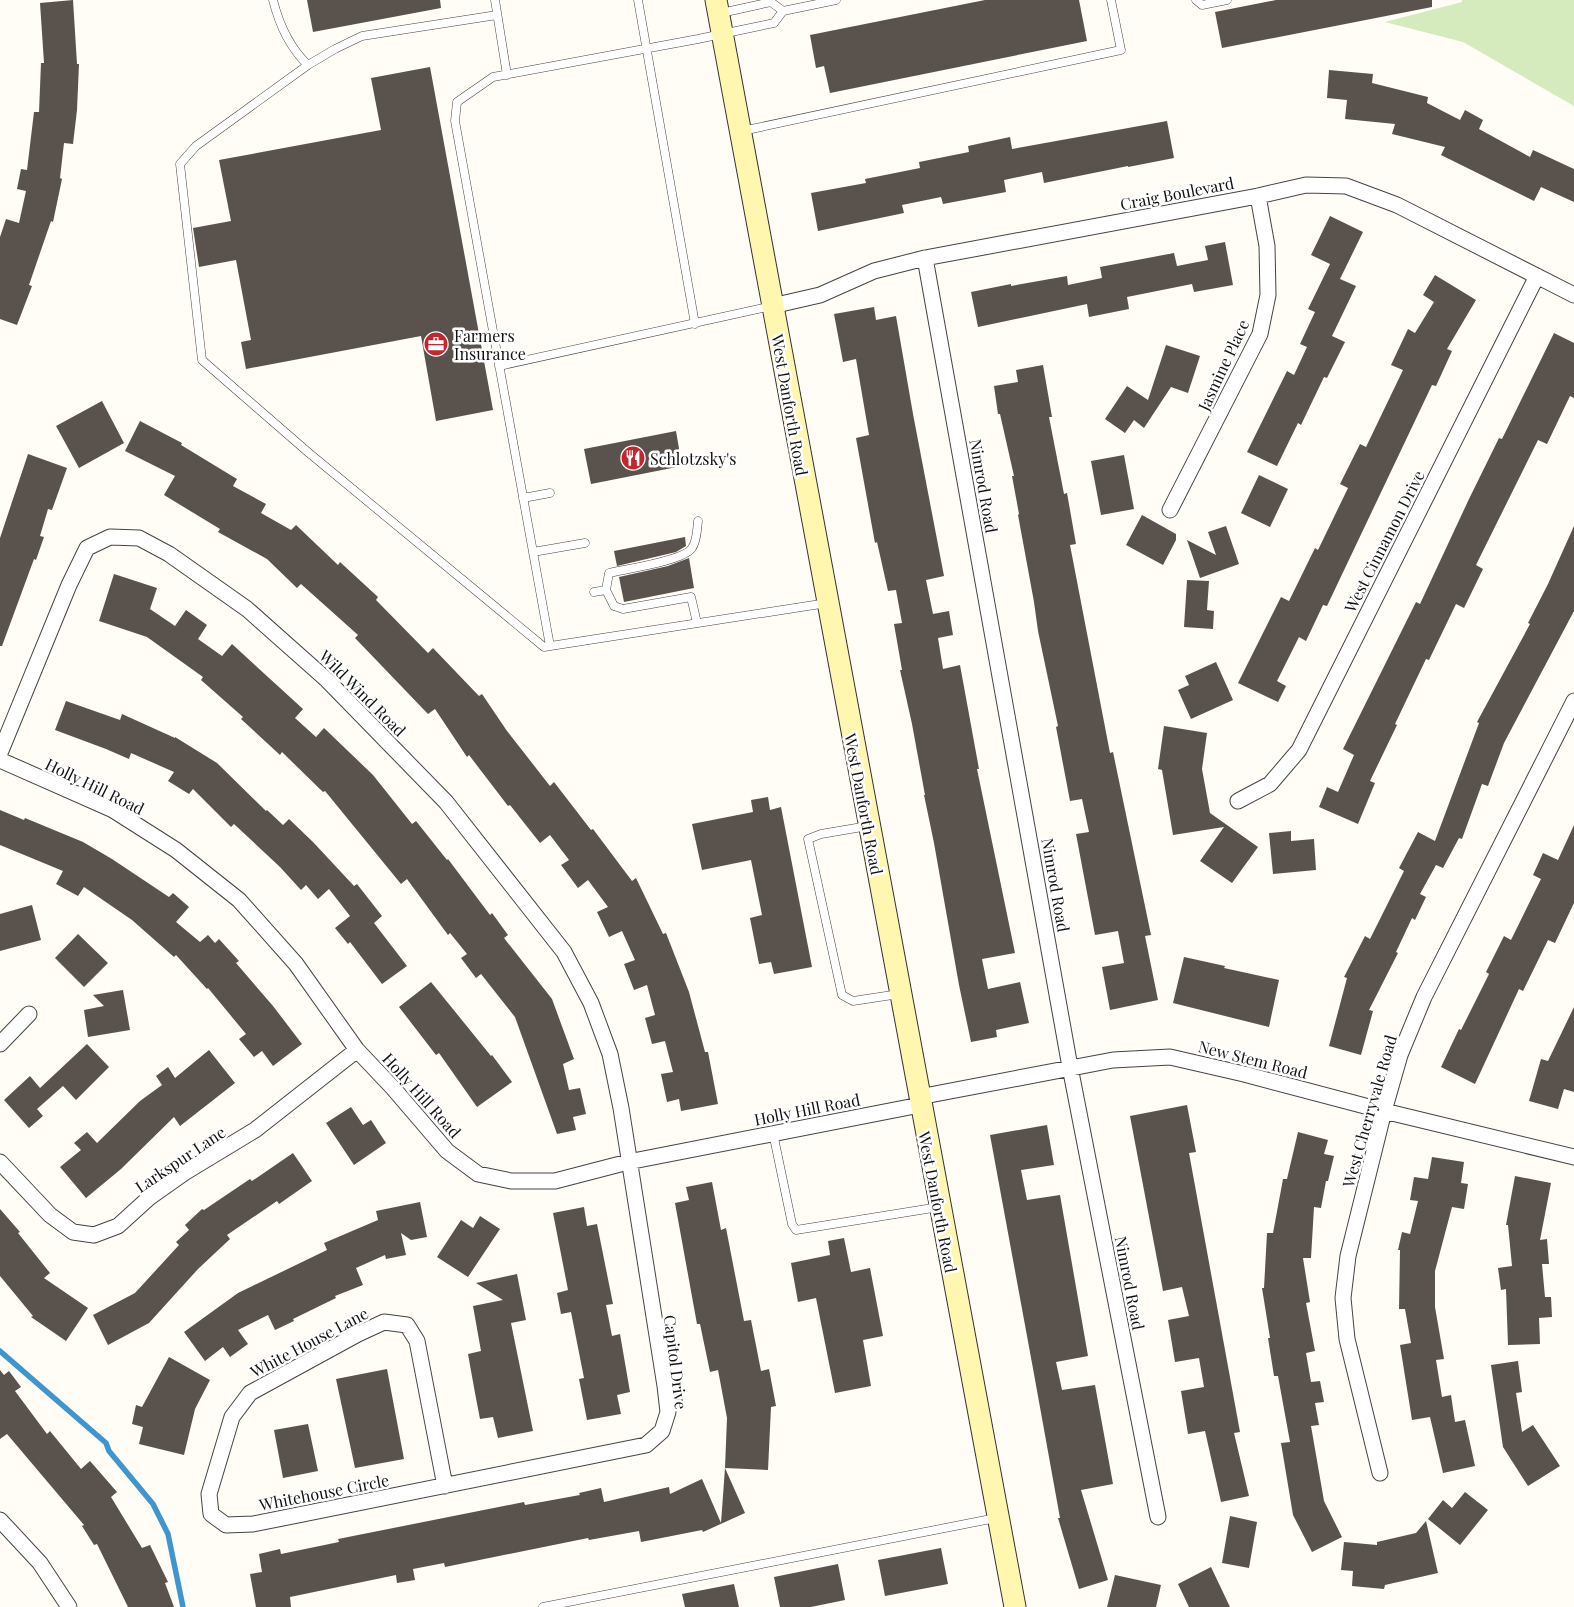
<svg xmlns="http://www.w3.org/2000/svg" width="1574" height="1607" viewBox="0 0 1574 1607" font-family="'Playfair Display',serif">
  <rect width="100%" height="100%" fill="#fffdf5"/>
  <path fill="#d5ebbd" d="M 1462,0 L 1574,0 L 1574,106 L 1463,42 L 1385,22 L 1462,2 Z"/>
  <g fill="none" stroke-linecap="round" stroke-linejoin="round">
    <path stroke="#3f96cf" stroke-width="5.5" d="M 0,1351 L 106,1443 L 109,1451 L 153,1504 L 168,1534 L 183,1607"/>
  </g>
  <path fill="#5a524d" d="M 73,0 L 77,64 L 79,64 L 77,110 L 73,144 L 64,143 L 60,178 L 62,179 L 53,222 L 51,221 L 29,285 L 32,286 L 17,325 L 0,319 L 0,237 L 6,219 L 19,223 L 26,191 L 17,189 L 21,169 L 27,170 L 34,112 L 39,112 L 41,63 L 44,63 L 40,3 Z
    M 307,0 L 440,0 L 441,8 L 313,32 Z
    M 985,0 L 1079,0 L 1087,41 L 830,93 L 824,66 L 816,68 L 810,35 Z
    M 1276,0 L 1432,0 L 1432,7 L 1222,48 L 1215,12 Z
    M 430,67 L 493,410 L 436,421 L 421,336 L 246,369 L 241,342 L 251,340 L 236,260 L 199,267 L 193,228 L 231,221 L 219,160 L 381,130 L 371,78 Z
    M 1329,70 L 1373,74 L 1372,83 L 1428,97 L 1427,103 L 1460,120 L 1465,110 L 1483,120 L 1479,129 L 1530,157 L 1533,150 L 1574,169 L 1574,202 L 1541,187 L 1534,201 L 1441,155 L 1445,147 L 1392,134 L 1395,124 L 1345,119 L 1347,100 L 1327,98 Z
    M 1167,121 L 1174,158 L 1128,167 L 1128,166 L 1044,183 L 1042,172 L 1004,180 L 1006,192 L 943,204 L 941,197 L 902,205 L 904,213 L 818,231 L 811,193 L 866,183 L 865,179 L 920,168 L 919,162 L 969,152 L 968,146 L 1010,137 L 1012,149 Z
    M 1330,216 L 1363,232 L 1340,279 L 1356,286 L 1332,336 L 1345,342 L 1327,378 L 1324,377 L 1301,425 L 1298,423 L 1277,466 L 1247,452 L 1287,371 L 1294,375 L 1307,347 L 1300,344 L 1315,312 L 1308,309 L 1330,264 L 1311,255 Z
    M 1225,242 L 1233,285 L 1194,292 L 1192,284 L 1127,297 L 1129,309 L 1089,317 L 1087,304 L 978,327 L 971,292 L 1011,284 L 1011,286 L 1067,276 L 1068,285 L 1102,278 L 1100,267 L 1174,253 L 1177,266 L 1208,260 L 1205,246 Z
    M 1435,275 L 1476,300 L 1447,349 L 1452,351 L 1436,386 L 1432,385 L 1327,606 L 1323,605 L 1306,641 L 1299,637 L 1277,681 L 1286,686 L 1278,702 L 1238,683 L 1281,597 L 1289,601 L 1315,548 L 1318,550 L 1348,488 L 1340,484 L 1360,444 L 1366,447 L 1403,370 L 1391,365 L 1408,329 L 1415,333 L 1434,302 L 1423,295 Z
    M 874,307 L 876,320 L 896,316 L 913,414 L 944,576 L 926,580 L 933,614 L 949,611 L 953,635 L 938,638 L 943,669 L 960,665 L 979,769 L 977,769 L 1015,953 L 982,959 L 988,989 L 1020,982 L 1029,1023 L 996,1030 L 997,1037 L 971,1042 L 959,985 L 934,843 L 924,795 L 925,795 L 912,724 L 900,670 L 902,670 L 894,624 L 902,623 L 896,590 L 888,591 L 877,542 L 875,543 L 856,438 L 869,435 L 856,359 L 843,362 L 834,314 Z
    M 1554,333 L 1574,343 L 1574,398 L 1570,396 L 1547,444 L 1538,440 L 1476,565 L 1483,569 L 1464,608 L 1456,604 L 1429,660 L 1426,659 L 1395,724 L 1397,725 L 1370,781 L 1375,783 L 1358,824 L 1319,807 L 1327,787 L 1338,792 L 1354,755 L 1343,749 L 1416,602 L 1420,604 L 1469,499 L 1499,438 L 1502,439 Z
    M 1166,345 L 1200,356 L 1188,393 L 1171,387 L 1144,428 L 1134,420 L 1125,433 L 1105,419 L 1127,386 L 1148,400 Z
    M 1043,365 L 1052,417 L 1049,417 L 1064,494 L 1067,493 L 1076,544 L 1070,545 L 1110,753 L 1113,752 L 1151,935 L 1145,936 L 1158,1000 L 1110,1010 L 1102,967 L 1124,963 L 1118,931 L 1095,935 L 1076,834 L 1089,832 L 1082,799 L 1070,801 L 1056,727 L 1058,726 L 1038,631 L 1034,602 L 1018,515 L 1019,514 L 1012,476 L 1014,476 L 1000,414 L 998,414 L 994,386 L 1018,382 L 1016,370 Z
    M 102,401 L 124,443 L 79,468 L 56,426 Z
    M 140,421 L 182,443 L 181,445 L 237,479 L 233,486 L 266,504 L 261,513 L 291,530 L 296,525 L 338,565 L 340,562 L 378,597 L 376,600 L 428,653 L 433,648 L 479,696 L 482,694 L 507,731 L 550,786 L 554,782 L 591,830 L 593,829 L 632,881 L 636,878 L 663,934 L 666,933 L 689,992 L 705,1052 L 708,1052 L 718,1104 L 681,1111 L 679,1099 L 667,1102 L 661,1074 L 673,1072 L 665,1041 L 652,1044 L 645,1018 L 655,1015 L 647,985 L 634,990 L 624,964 L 635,960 L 622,931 L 609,937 L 597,912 L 608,907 L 588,880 L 578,888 L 561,865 L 569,860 L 550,835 L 540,843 L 510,805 L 508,806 L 469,755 L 467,757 L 435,709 L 428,714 L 355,638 L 358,635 L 301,584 L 297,588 L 267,559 L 218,532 L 220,529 L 164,495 L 175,476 L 125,451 Z
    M 676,431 L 682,466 L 591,484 L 584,449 Z
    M 28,454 L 67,468 L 52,510 L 48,509 L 40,536 L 44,537 L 36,560 L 34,559 L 2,646 L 0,646 L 0,538 Z
    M 1124,455 L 1134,509 L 1101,515 L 1091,461 Z
    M 1259,475 L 1288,489 L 1270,527 L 1241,513 Z
    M 1142,515 L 1176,534 L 1176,540 L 1163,565 L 1126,545 Z
    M 1226,526 L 1239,564 L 1200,578 L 1187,540 L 1216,555 L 1208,532 Z
    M 1574,526 L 1574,611 L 1504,743 L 1488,786 L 1482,784 L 1462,839 L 1459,838 L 1443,868 L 1436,865 L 1420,894 L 1426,897 L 1415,920 L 1412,918 L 1396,952 L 1398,953 L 1369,1010 L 1373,1011 L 1361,1055 L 1329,1046 L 1347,978 L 1344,977 L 1365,936 L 1370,939 L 1404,871 L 1399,868 L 1418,832 L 1435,841 L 1479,723 L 1477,722 L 1530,624 L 1528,623 L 1548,584 Z
    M 685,537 L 686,546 L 676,552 L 617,566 L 614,551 Z
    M 689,558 L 694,588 L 624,602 L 619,577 L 668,566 Z
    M 114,574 L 157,588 L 150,609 L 175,626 L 186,610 L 207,625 L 198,639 L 222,656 L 232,644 L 303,709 L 295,718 L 316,737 L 324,728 L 373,775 L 412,824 L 416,821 L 447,860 L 448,859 L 490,915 L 492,913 L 508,935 L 504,938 L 552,999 L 574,1059 L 563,1064 L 569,1090 L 580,1088 L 586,1114 L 573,1117 L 576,1130 L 557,1134 L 515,1017 L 481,974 L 476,978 L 461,958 L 467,954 L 450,933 L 448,935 L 407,879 L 401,884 L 325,791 L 323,792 L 282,752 L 280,755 L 241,719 L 243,717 L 201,680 L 203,677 L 147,637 L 99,621 Z
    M 1187,580 L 1209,581 L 1207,610 L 1214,611 L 1213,629 L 1184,627 Z
    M 1216,662 L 1233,700 L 1191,719 L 1178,690 L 1189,685 L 1185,676 Z
    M 66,701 L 120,720 L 122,714 L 175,738 L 175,737 L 217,763 L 266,811 L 267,810 L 283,825 L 289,819 L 313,842 L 354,886 L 357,884 L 382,916 L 374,923 L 407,966 L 382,984 L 350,942 L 348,944 L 335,928 L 350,916 L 329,889 L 318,899 L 306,885 L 301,890 L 280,867 L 234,824 L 231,827 L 193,789 L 189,794 L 168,781 L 174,772 L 131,753 L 129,759 L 106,749 L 55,730 Z
    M 1164,726 L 1207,733 L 1202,769 L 1210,813 L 1258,847 L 1232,883 L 1200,861 L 1224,827 L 1173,835 L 1162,770 L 1158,769 Z
    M 768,797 L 770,810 L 781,807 L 812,967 L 774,974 L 771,962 L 759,964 L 750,918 L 762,915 L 751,860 L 702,870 L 692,824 L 753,812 L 751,800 Z
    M 0,810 L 24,820 L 25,818 L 83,842 L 112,859 L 169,897 L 173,893 L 189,907 L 176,922 L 200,942 L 208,935 L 215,943 L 219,939 L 239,961 L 236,963 L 273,1006 L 302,1044 L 273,1066 L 262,1051 L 254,1057 L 239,1039 L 246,1034 L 208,988 L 207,989 L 176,955 L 174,957 L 132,920 L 84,887 L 78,896 L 56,884 L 63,871 L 0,845 Z
    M 1574,825 L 1574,903 L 1555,943 L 1548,940 L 1523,991 L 1519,989 L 1475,1084 L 1441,1067 L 1459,1029 L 1461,1030 L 1489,974 L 1486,972 L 1504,936 L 1511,940 L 1541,879 L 1533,875 L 1543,853 L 1558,860 Z
    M 1291,831 L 1291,841 L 1314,839 L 1316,870 L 1273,874 L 1269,833 Z
    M 32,905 L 41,940 L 0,951 L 0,914 Z
    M 78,934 L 108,963 L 84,987 L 55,958 Z
    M 1184,957 L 1225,966 L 1224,968 L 1279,980 L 1269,1027 L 1173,1003 Z
    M 431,982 L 491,1056 L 492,1055 L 512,1082 L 477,1107 L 439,1053 L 436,1055 L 399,1007 Z
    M 123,990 L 130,1030 L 88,1037 L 84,1010 L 104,1006 L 93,995 Z
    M 1574,1007 L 1574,1092 L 1564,1089 L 1558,1109 L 1529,1101 L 1541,1059 L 1548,1061 Z
    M 87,1044 L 109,1067 L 76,1100 L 63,1086 L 37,1109 L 43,1116 L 29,1128 L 4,1100 L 30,1076 L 40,1088 Z
    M 209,1050 L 235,1083 L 180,1126 L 174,1117 L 121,1169 L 86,1198 L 60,1167 L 81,1150 L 74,1143 L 87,1132 L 97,1143 L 140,1101 L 162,1085 L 156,1076 L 168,1067 L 175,1078 Z
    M 1187,1105 L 1196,1152 L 1189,1153 L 1240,1432 L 1234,1433 L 1249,1496 L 1221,1502 L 1205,1431 L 1188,1434 L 1181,1391 L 1204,1387 L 1199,1358 L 1175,1362 L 1168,1320 L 1189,1316 L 1182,1287 L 1163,1291 L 1130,1116 Z
    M 351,1107 L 363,1125 L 371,1120 L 386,1143 L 354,1165 L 326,1123 Z
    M 1047,1125 L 1054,1165 L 1021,1170 L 1027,1200 L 1060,1195 L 1088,1356 L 1056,1362 L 1062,1390 L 1095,1385 L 1113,1484 L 1081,1490 L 1108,1580 L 1079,1589 L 1058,1518 L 1060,1518 L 1034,1374 L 990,1135 Z
    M 1298,1132 L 1328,1140 L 1324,1154 L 1334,1156 L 1328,1181 L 1326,1181 L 1321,1208 L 1314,1207 L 1311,1258 L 1303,1258 L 1310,1302 L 1306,1303 L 1315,1351 L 1306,1353 L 1311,1382 L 1320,1381 L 1324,1402 L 1315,1403 L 1319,1425 L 1311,1426 L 1324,1501 L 1342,1537 L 1312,1552 L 1293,1515 L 1281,1443 L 1290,1442 L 1278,1376 L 1274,1376 L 1268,1338 L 1270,1338 L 1262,1288 L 1264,1288 L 1267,1233 L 1273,1233 L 1283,1179 L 1287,1179 Z
    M 293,1153 L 312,1181 L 279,1204 L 277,1201 L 227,1235 L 230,1239 L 198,1269 L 149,1323 L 108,1345 L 93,1315 L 135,1293 L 179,1245 L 176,1242 L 189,1230 L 185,1225 L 202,1209 L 204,1210 L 250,1179 L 252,1181 Z
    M 1432,1157 L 1464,1162 L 1461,1183 L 1468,1184 L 1464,1209 L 1452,1207 L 1435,1271 L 1435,1307 L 1444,1359 L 1436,1360 L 1442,1397 L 1451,1395 L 1455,1422 L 1465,1420 L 1475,1466 L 1443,1473 L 1430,1417 L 1412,1420 L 1400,1345 L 1411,1343 L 1405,1309 L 1399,1309 L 1400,1250 L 1398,1250 L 1402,1232 L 1410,1234 L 1418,1201 L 1410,1200 L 1414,1177 L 1428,1179 Z
    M 1515,1176 L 1551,1183 L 1540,1240 L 1547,1239 L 1549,1264 L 1542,1264 L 1545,1297 L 1551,1297 L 1552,1317 L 1539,1318 L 1540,1344 L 1508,1345 L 1506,1289 L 1501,1290 L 1498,1268 L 1512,1266 L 1508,1225 L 1506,1225 Z
    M 712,1182 L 721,1230 L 726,1228 L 744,1321 L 751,1320 L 761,1371 L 769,1369 L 776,1406 L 771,1407 L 768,1470 L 725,1468 L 727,1418 L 718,1370 L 710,1372 L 700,1324 L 697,1324 L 675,1203 L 689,1200 L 686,1187 Z
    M 420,1202 L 427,1237 L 411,1240 L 401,1233 L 406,1255 L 386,1259 L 385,1255 L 356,1268 L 363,1285 L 335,1296 L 336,1298 L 293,1319 L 294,1321 L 275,1330 L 268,1315 L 238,1330 L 248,1344 L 230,1357 L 223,1347 L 205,1361 L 184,1332 L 238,1293 L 327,1250 L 324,1243 L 378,1220 L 376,1211 Z
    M 584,1207 L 587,1226 L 597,1224 L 613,1304 L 606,1305 L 612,1336 L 620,1334 L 630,1392 L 617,1395 L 621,1414 L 587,1420 L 579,1379 L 584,1378 L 571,1312 L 561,1314 L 557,1293 L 568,1290 L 553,1213 Z
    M 0,1209 L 20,1232 L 18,1233 L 50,1273 L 44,1278 L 88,1308 L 66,1341 L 31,1317 L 33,1316 L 0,1276 Z
    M 480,1216 L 500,1229 L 468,1277 L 437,1257 L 461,1220 L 473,1228 Z
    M 844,1238 L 851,1272 L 870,1268 L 883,1336 L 863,1340 L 871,1386 L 835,1393 L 816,1298 L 798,1302 L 791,1263 L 830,1255 L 828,1241 Z
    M 517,1274 L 526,1320 L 511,1323 L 533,1431 L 498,1438 L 493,1417 L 480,1419 L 475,1393 L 468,1354 L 481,1351 L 473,1306 L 503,1300 L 476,1283 Z
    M 169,1357 L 210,1380 L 195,1409 L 184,1455 L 139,1444 L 143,1427 L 132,1424 L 136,1405 L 142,1407 Z
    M 1518,1361 L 1522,1392 L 1516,1393 L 1522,1432 L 1533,1425 L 1560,1466 L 1528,1486 L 1503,1447 L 1491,1365 Z
    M 387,1369 L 404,1459 L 355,1468 L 336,1379 Z
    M 0,1370 L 4,1375 L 9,1371 L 21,1387 L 15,1391 L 47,1434 L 50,1431 L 81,1469 L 90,1461 L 117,1492 L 111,1497 L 142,1548 L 150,1545 L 168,1582 L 165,1583 L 174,1607 L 128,1607 L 97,1544 L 94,1545 L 82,1526 L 84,1525 L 7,1434 L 0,1439 Z
    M 308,1424 L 318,1471 L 283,1478 L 274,1430 Z
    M 725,1468 L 745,1513 L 703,1532 L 702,1530 L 641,1542 L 639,1531 L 589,1540 L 588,1538 L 445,1567 L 444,1563 L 413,1569 L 415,1580 L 397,1583 L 396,1575 L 290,1597 L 291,1607 L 256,1607 L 250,1574 L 262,1572 L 259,1554 L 280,1549 L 281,1554 L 339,1542 L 338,1539 L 524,1502 L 525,1505 L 580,1495 L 579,1493 L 601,1488 L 604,1502 L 669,1487 L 670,1494 L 702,1479 L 721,1523 Z
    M 1465,1492 L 1488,1510 L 1460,1545 L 1428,1519 L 1443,1500 L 1452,1508 Z
    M 1230,1516 L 1257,1522 L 1249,1568 L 1222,1563 Z
    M 1426,1521 L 1438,1573 L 1385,1585 L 1384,1589 L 1352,1586 L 1353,1571 L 1341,1570 L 1344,1542 L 1377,1545 L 1377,1542 L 1416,1533 Z
    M 941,1548 L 948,1584 L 885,1596 L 878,1560 Z
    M 838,1564 L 845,1600 L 811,1607 L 780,1607 L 774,1577 Z
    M 1211,1567 L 1230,1607 L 1189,1607 L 1178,1584 Z
    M 1115,1575 L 1161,1585 L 1156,1607 L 1107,1607 Z
    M 734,1584 L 739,1607 L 685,1607 L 682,1594 Z"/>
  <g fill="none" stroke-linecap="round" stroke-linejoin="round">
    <defs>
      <path id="service" d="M 273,0 C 279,24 290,48 308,65 L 335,49 L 362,36 L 497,15
        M 495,0 L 507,75
        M 638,0 L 695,324
        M 1196,0 L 1202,5 L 1227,0
        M 721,13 L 771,2 L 783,11
        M 308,65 L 196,146 L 180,164 L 202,360 L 309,453 L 544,647 L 827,603
        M 742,131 L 1121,50 L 1111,0
        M 499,366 L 772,306
        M 523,498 L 550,493
        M 533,552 L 585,543
        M 594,592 L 606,590
        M 697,623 L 691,597 L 623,609 L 614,606 L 606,590 L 609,573 C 625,569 684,561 692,548 C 697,541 697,530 698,521
        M 550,646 L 455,121 L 457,102 L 493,77 L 698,39 L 774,23 L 783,11 L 836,0
        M 868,826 L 821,834 L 808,839 L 842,995 L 853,1001 L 899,994
        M 773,1133 L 792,1224 L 796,1230 L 939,1207
        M 543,1607 L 996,1518"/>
      <path id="minor" d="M 925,258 L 1070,1067 L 1158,1517
        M 772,306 L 820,295 L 874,271 L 925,258 L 1258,196 L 1306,185 L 1346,186 L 1397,205 L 1574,295
        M 1170,510 L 1260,334 L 1268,295 L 1267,246 L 1258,196
        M 0,753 L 69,585 L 87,548 L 110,537 L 139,538 L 169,554 L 247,609 L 327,680 L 446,802 L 564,952 L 591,1003 L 610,1054 L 621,1108 L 665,1386 L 668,1412 L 662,1431 L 646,1445 L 253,1524 L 226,1525 L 211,1514 L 209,1494 L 232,1417 L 250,1393 L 358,1334 L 384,1322 L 407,1325 L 417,1341 L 445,1486
        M 0,760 L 113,810 L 176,850 L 239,900 L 296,964 L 357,1050 L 393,1088 L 447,1151 L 478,1174 L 511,1181 L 555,1181 L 628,1162 L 920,1105
        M 1238,801 L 1270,784 L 1299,750 L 1537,276
        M 0,1044 L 29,1014
        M 919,1097 L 1113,1060 L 1170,1057 L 1244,1074 L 1384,1111 L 1574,1157
        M 0,1162 L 50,1215 L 73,1232 L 94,1235 L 118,1226 L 150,1197 L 184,1173 L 255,1130 L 357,1050
        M 1380,1473 L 1347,1339 L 1343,1298 L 1348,1256 L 1384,1111 L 1400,1055 L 1424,997 L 1574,701
        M 0,1520 L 40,1563 L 69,1607"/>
      <path id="secondary" d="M 716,0 L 1015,1607"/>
    </defs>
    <use href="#service" stroke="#444" stroke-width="9"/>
    <use href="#minor" stroke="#444" stroke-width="17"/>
    <use href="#secondary" stroke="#333" stroke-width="23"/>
    <use href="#service" stroke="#fff" stroke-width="8"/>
    <use href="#minor" stroke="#fff" stroke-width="15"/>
    <use href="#secondary" stroke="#fff6b0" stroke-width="21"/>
  </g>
  <defs>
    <symbol id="office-disc" viewBox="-11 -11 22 22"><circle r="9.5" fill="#c4262e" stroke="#fff"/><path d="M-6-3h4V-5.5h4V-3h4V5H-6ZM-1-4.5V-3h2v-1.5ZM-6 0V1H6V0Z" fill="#fff"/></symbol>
    <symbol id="restaurant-disc" viewBox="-11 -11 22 22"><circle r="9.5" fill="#c4262e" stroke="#fff"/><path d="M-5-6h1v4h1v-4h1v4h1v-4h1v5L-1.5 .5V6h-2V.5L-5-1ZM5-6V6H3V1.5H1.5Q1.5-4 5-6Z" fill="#fff"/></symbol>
  </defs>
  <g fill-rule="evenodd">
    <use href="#office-disc" x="422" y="330" width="28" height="28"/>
    <use href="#restaurant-disc" x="619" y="444" width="28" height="28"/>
  </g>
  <g text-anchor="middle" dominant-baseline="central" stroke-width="5" stroke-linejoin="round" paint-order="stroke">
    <g font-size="16" fill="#111" stroke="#fff">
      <text transform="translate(1177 193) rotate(-11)">Craig Boulevard</text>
      <text transform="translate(1223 365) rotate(-65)">Jasmine Place</text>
      <text transform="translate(790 405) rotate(80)">West Danforth Road</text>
      <text transform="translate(984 486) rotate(80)">Nimrod Road</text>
      <text transform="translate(1384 541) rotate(-63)">West Cinnamon Drive</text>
      <text transform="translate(363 693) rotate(45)">Wild Wind Road</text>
      <text transform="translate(95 786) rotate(26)">Holly Hill Road</text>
      <text transform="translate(864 804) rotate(79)">West Danforth Road</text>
      <text transform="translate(1056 885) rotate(80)">Nimrod Road</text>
      <text transform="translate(1253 1059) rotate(14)">New Stem Road</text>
      <text transform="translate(422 1095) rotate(48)">Holly Hill Road</text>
      <text transform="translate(807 1109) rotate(-11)">Holly Hill Road</text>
      <text transform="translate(1369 1111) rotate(-74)">West Cherryvale Road</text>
      <text transform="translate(180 1159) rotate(-34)">Larkspur Lane</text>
      <text transform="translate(938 1202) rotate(79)">West Danforth Road</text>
      <text transform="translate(1130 1283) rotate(79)">Nimrod Road</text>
      <text transform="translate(309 1342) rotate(-28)">White House Lane</text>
      <text transform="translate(676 1362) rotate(83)">Capitol Drive</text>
      <text transform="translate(324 1492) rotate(-11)">Whitehouse Circle</text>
    </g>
    <g font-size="16" fill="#111" stroke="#fff" text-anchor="start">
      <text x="454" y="335">Farmers<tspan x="454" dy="18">Insurance</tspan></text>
      <text x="650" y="458">Schlotzsky's</text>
    </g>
  </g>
</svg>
